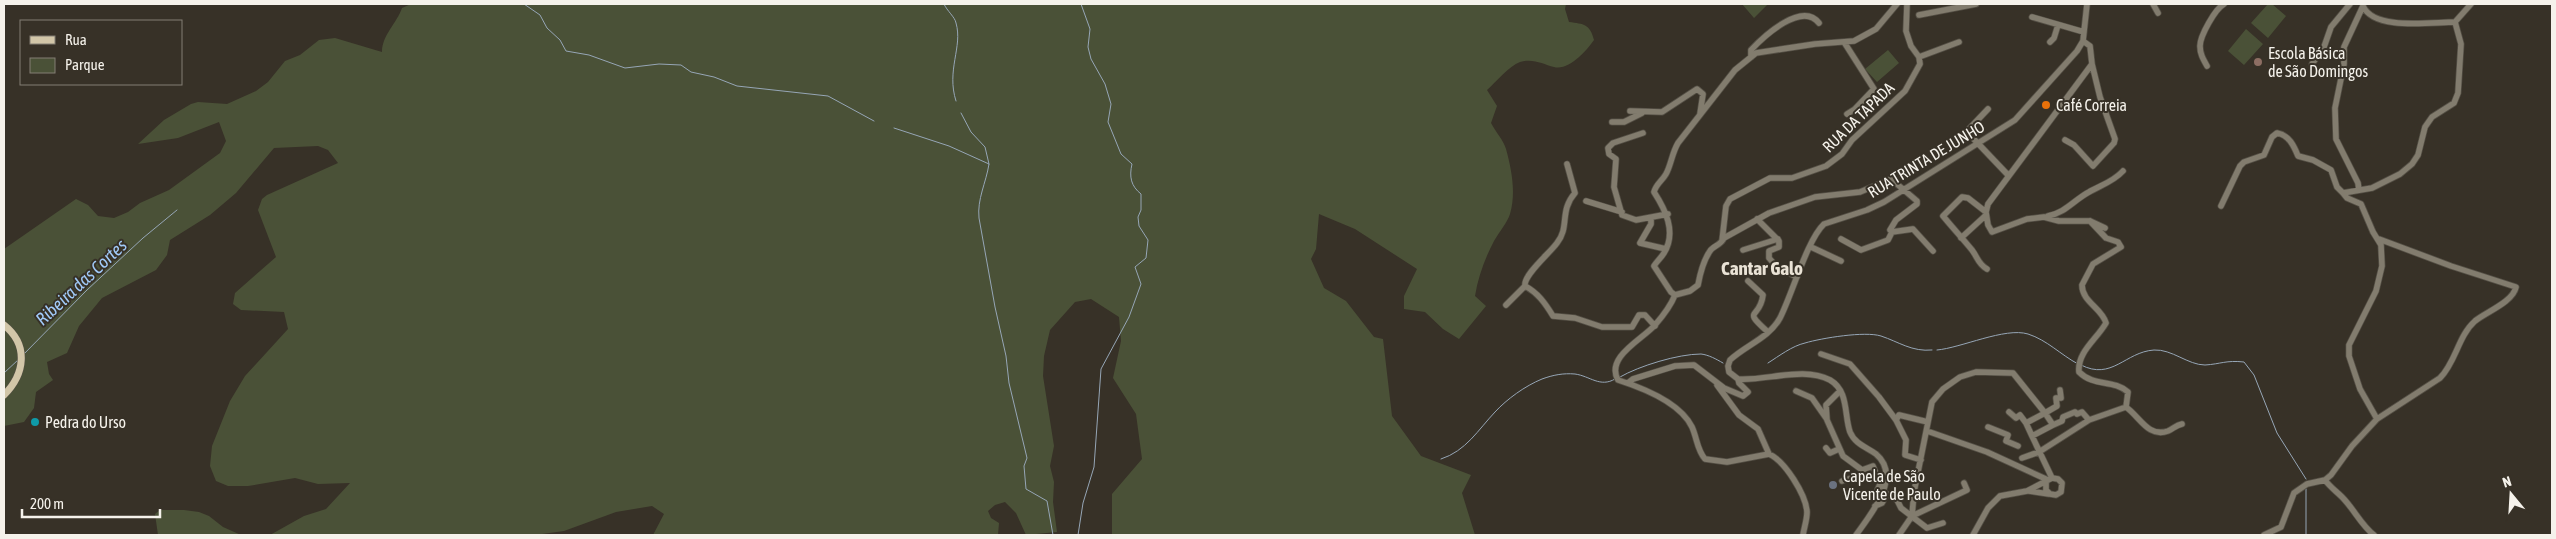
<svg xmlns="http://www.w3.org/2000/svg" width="2556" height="539" viewBox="0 0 2556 539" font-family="'Asap Condensed',sans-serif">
  <rect width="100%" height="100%" fill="#373127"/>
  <path fill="#4a5137" d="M 411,4 L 1566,4 L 1565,9 L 1569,22 C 1584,24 1590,24 1594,40 C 1587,50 1569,71 1554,67 C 1543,64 1533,58 1520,62 C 1509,66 1496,82 1487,90 L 1497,106 L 1491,123 C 1495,131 1504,141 1506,149 C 1512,171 1516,193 1510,214 C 1507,223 1499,232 1494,241 C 1485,258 1478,277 1475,296 L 1486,306 L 1459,339 L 1443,329 L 1425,312 L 1404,309 L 1404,296 L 1417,269 L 1355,229 L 1319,214 L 1316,249 L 1311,259 L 1324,288 L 1346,301 L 1374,337 L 1383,339 L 1392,416 L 1421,456 L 1471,475 L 1462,493 L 1475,535 L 1112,535 L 1112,494 L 1142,459 L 1136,414 L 1113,378 L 1121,341 L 1119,317 L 1091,299 L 1075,302 L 1050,330 L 1044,356 L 1043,376 L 1054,446 L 1050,466 L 1054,482 L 1053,502 L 1057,532 L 1026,535 L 1016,513 L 1005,502 L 995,505 L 988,511 L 991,518 L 999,523 L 998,535 L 653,535 L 664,514 L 652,506 L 616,512 L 564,531 L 535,535 L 270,535 L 304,516 L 326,509 L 350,483 L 318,484 L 295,478 L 248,486 L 228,486 L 216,481 L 210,466 L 212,446 L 230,401 L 245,376 L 288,329 L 284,312 L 241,310 L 233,304 L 235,293 L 276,257 L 258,210 L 262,199 L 267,195 L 338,163 L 328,150 L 318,146 L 274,148 L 236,193 L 210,215 L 170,240 L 167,255 L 156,270 L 102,298 L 79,326 L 67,353 L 47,362 L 49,374 L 53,380 L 36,392 L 34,408 L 24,422 L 4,426 L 4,249 L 76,199 L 88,205 L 98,216 L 114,218 L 128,212 L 140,203 L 169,190 L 220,153 L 226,141 L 219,122 L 178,138 L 138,144 L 164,120 L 191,104 L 198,102 L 227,104 L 256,91 L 268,82 L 285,61 L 300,55 L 319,40 L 335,38 L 382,52 C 382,35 397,23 402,8 Z
    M 1742,4 L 1768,4 L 1754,18 Z
    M 2268,4 L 2272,4 L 2286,16 L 2268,38 L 2251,23 Z
    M 2246,29 L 2263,44 L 2244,65 L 2228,51 Z
    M 1888,50 L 1899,63 L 1877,82 L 1865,69 Z
    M 160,510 L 184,510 L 199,512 L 209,516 L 223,527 L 241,535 L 158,535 L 155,514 Z"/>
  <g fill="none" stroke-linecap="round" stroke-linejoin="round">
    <path stroke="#96a6b6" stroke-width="1" d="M 524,4 L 540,15 L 547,28 L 560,40 L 566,51 L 589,55 L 625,68 L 659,64 L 681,65 L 691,72 L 714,77 L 737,86 L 828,96 L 874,121
      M 944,4 C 947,11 955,17 956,23 C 963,47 946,70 956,101
      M 961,113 L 971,132 L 985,147 L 989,164
      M 894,128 L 949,146 L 989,164 C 986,183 977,199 979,218 L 995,307 L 1006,356 L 1009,383 L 1027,458 L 1024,466 L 1026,489 L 1047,501 L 1053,535
      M 1937,350 C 1961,348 2005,327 2028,334 C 2047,340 2061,355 2078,364
      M 23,355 L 87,290 L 143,238 L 177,210
      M 1768,363 C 1779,356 1792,346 1805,343 C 1822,338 1865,331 1881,336 C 1899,342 1912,352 1932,350
      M 2081,365 C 2112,381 2125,352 2154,350 C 2172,349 2188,365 2205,365 C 2221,364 2226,360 2244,362 L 2254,375 L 2277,433 L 2306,479
      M 4,373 L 18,360
      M 1620,377 C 1639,366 1678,354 1701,354 C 1709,355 1716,359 1723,363
      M 1441,459 C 1466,451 1478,430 1495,412 C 1507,399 1525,386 1542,379 C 1553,375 1563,373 1575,374 C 1590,376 1600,388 1615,379
      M 2306,489 L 2306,535
      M 1078,535 L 1083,503 L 1094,467 L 1101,369 L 1129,317 L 1141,284 L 1135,267 L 1146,258 L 1148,240 L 1139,226 L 1138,217 L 1141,210 L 1141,194 C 1131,186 1129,177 1132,164 L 1121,154 L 1108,122 L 1111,104 L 1105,84 L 1091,59 L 1088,47 L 1090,29 L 1081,4"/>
    <defs>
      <path id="minor" d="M 1897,4 L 1876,29 L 1854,41 L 1815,44 L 1756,53 L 1735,70 L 1678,143 C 1672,153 1671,165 1666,174 C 1662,181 1656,184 1654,192 C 1665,209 1677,232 1664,253 C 1661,258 1657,261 1654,266 L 1671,292 L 1675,295 L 1690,291 L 1698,285 C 1700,274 1703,261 1710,251 C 1713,246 1721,245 1724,238 L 1769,213 L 1815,197 L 1860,192 L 1891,179 L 1917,201 L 1917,204 L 1896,220 L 1890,230 L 1892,232 L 1913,229 L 1933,251
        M 2153,4 L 2158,13
        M 2363,6 C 2374,31 2431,22 2455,22 L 2471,4
        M 1919,15 L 1976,4
        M 2032,17 L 2084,32
        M 2083,41 L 2090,46 L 2092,64 L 1988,204 L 1986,212 L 1988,225 L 1992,232 L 2027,219 L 2044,217 L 2059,221 L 2090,221 L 2105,228
        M 1844,42 L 1874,89 L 1855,109 L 1847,114
        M 2050,42 L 2054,38 L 2058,25
        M 1751,57 L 1751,50 C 1764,36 1802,1 1819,23
        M 1919,57 L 1959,42
        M 2312,64 L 2324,47 L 2331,27 L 2350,4
        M 2207,66 C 2203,59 2200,54 2200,46 C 2200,36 2215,9 2224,4
        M 1988,109 L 1969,129 L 1969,134 L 2008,175
        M 1630,111 L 1662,112 L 1697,89 L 1703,94 L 1700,114
        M 1612,122 L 1624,122 L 1642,113
        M 1643,133 L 1613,143 L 1608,148 L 1609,154 L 1616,159 L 1614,187 L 1622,215 L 1636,220 L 1668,214
        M 2065,140 L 2074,145 L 2093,166 L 2114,143 L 2115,139 L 2100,97 L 2092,64
        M 1567,164 L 1575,193 C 1559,211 1570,227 1557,243 C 1550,253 1523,275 1525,286 C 1538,293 1545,303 1553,316 L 1575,318 L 1602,327 L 1632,327 L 1639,315 L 1645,315 L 1655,326
        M 2359,190 L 2358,183 L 2336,139 L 2335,108 L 2344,64 L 2344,47 L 2363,6
        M 1586,201 L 1622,212
        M 2221,206 L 2240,166 L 2244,162 L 2264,155 L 2272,137 L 2277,133 C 2289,135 2294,146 2298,156 L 2313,160 L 2331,170 L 2337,187 L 2343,193
        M 2048,216 C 2065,213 2074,200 2089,192 C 2101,185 2113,182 2123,171
        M 1651,218 L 1651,224 L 1640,243 L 1666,249
        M 1757,219 L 1779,241 L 1779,247 L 1769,251 L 1769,258 L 1777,267 L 1797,277
        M 1961,238 L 1985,216 L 1986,212 L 1968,198 L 1962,197 L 1943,216 C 1952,227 1963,239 1972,250 C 1978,258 1978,264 1987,269
        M 1841,239 L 1861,250 L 1888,240 L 1892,232
        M 1722,241 L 1726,206 L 1730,199 L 1770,178 L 1792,178 L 1826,166 L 1842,154 L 1852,140 L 1905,91 L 1920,64 L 1919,57 L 1911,46 L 1906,31 L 1907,4
        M 1811,247 L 1841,261
        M 1743,250 L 1778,239
        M 1748,281 L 1763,295 C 1760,320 1741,308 1768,332
        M 1675,295 C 1671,305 1662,317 1655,325 C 1643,339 1605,357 1618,380 C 1643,388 1680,402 1692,427 C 1697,438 1697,450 1705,459 L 1727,462 L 1769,454
        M 1506,305 L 1525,286
        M 1821,354 L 1850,364 L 1879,397 L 1896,420 L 1906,440 L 1905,455 L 1921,460
        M 1628,383 L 1633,379 L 1675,366 L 1694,365 L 1724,388 L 1743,396 L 1748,392 L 1739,383 L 1738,379
        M 1717,385 L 1739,415 L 1758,429 L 1769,454
        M 2060,390 L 2061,398 L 2056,398 L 2057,406 L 2045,413 L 2053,425 L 2062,421 L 2063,417 L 2075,412 L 2077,414 L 2082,412 L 2089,420
        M 1796,391 L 1812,398 L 1826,418
        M 1840,391 L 1826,405 L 1827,420 L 1843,456 L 1862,470
        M 2126,407 C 2140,417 2148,438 2168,431 C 2173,429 2176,425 2182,424
        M 2009,412 L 2016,418 L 2020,415 L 2026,423
        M 2377,419 L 2440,378 C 2456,362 2458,336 2475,321 C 2486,312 2513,302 2516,287 L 2451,266 L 2379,239
        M 1896,420 L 1899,415 L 1928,422
        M 1988,427 L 2008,435 L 2006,441 L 2018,446
        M 1927,431 L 1987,452 L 2048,480
        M 2032,436 L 2052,478
        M 1826,448 L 1830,453 L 1839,449
        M 1769,454 C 1785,461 1806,495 1807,512 C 1807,520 1804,528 1803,535
        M 2022,458 L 2039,452 L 2089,420 L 2126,407 L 2128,392 C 2113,379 2094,387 2079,372 C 2077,352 2097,339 2106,323 C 2102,308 2082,302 2082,285 L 2093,264 L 2121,247 L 2118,242 L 2106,238 L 2090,221
        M 2325,480 C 2330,487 2336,491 2342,497 C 2354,509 2361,525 2374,535
        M 1842,481 L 1861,475 L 1862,470 L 1873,466 L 1880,484 L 1877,491 L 1881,496
        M 2029,491 L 2049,494
        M 1875,506 L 1882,503 L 1887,494 L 1897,500 L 1901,508 L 1927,528 L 1943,523
        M 1912,516 L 1967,490 L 1964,483
        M 1856,535 C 1870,515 1903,477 1876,454 C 1866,447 1855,444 1850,432 C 1844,415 1849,391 1830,380 C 1804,366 1767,381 1738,379 L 1729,372 L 1728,366 L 1730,360 C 1746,345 1769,338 1780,318 C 1792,295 1807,240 1824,224 L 1867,210 L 1884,202 L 2015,120 L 2077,51 L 2083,41 L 2087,4
        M 1899,535 L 1912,516 L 1914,492 L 1932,402 L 1943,389 L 1960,377 L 1976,372 L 2013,373 L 2045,413 L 2026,423 L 2032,436 L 2053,425
        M 1973,535 L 1988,508 L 2000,496 L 2027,491 L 2052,478 L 2058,479 L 2062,483 L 2061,492 L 2056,495 L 2050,494 L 2046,490 L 2046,482
        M 2264,535 L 2281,527 L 2294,493 L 2307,484 L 2325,480 L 2331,475 L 2352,446 L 2377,419 L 2360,389 L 2349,356 L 2349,345 L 2376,291 L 2382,266 L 2381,245 L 2373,232 L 2361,204 L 2347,198 L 2343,193 L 2372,188 L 2400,174 L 2412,164 L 2418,155 L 2425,127 L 2432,117 L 2454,103 L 2458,93 L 2461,44 L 2455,22"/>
      <path id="major" d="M 4,325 C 29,345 25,374 4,395"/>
    </defs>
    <use href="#minor" stroke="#555046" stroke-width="7"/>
    <use href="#major" stroke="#555046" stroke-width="8"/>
    <use href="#minor" stroke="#827c6e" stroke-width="5.5"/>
    <use href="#major" stroke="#d2c6a8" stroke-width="7"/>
  </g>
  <circle fill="#8d6e63" stroke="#373127" stroke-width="2" cx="2258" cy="62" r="5"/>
  <circle fill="#e8710a" stroke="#373127" stroke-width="2" cx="2046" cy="105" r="5"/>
  <circle fill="#0f9aa8" stroke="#373127" stroke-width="2" cx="35" cy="422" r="5"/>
  <circle fill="#6b7280" stroke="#373127" stroke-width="2" cx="1833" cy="485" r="5"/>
  <g text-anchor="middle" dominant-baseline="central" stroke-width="4" stroke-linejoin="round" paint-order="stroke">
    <g font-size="16" fill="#f5f2eb" stroke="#373127" text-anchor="start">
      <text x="2268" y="53">Escola Básica<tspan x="2268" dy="18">de São Domingos</tspan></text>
      <text x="2056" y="105">Café Correia</text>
      <text x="45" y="422">Pedra do Urso</text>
      <text x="1843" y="476">Capela de São<tspan x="1843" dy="18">Vicente de Paulo</tspan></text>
    </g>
    <g font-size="16" fill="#f5f2eb" stroke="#373127">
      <text transform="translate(1858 117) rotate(-44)">RUA DA TAPADA</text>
      <text transform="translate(1926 159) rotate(-31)">RUA TRINTA DE JUNHO</text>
    </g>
    <g font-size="18" font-style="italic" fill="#a1caf8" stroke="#373127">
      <text transform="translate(81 282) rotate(-43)">Ribeira das Cortes</text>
    </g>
    <g font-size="19" font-weight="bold" fill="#eae3d6" stroke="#373127">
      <text x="1762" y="268">Cantar Galo</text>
    </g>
  </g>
  <rect width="2556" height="539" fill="none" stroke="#f5f2eb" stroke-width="10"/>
  <rect x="20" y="20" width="162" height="65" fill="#373127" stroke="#837e75"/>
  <rect x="30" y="36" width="25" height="8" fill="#d2c6a8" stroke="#837e75"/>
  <text x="65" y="45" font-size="15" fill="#f5f2eb">Rua</text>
  <rect x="30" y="58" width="25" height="15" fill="#4a5137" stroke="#837e75"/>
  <text x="65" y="70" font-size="15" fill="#f5f2eb">Parque</text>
  <g transform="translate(2511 494) rotate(342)" stroke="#373127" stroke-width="4" paint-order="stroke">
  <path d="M0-4L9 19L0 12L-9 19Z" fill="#f5f2eb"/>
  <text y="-8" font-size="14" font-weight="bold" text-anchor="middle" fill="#f5f2eb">N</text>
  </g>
  <path d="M22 509v8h138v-8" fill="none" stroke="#f5f2eb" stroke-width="2.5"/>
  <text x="30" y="509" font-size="15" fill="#f5f2eb" stroke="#373127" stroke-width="4" paint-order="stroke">200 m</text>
</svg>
